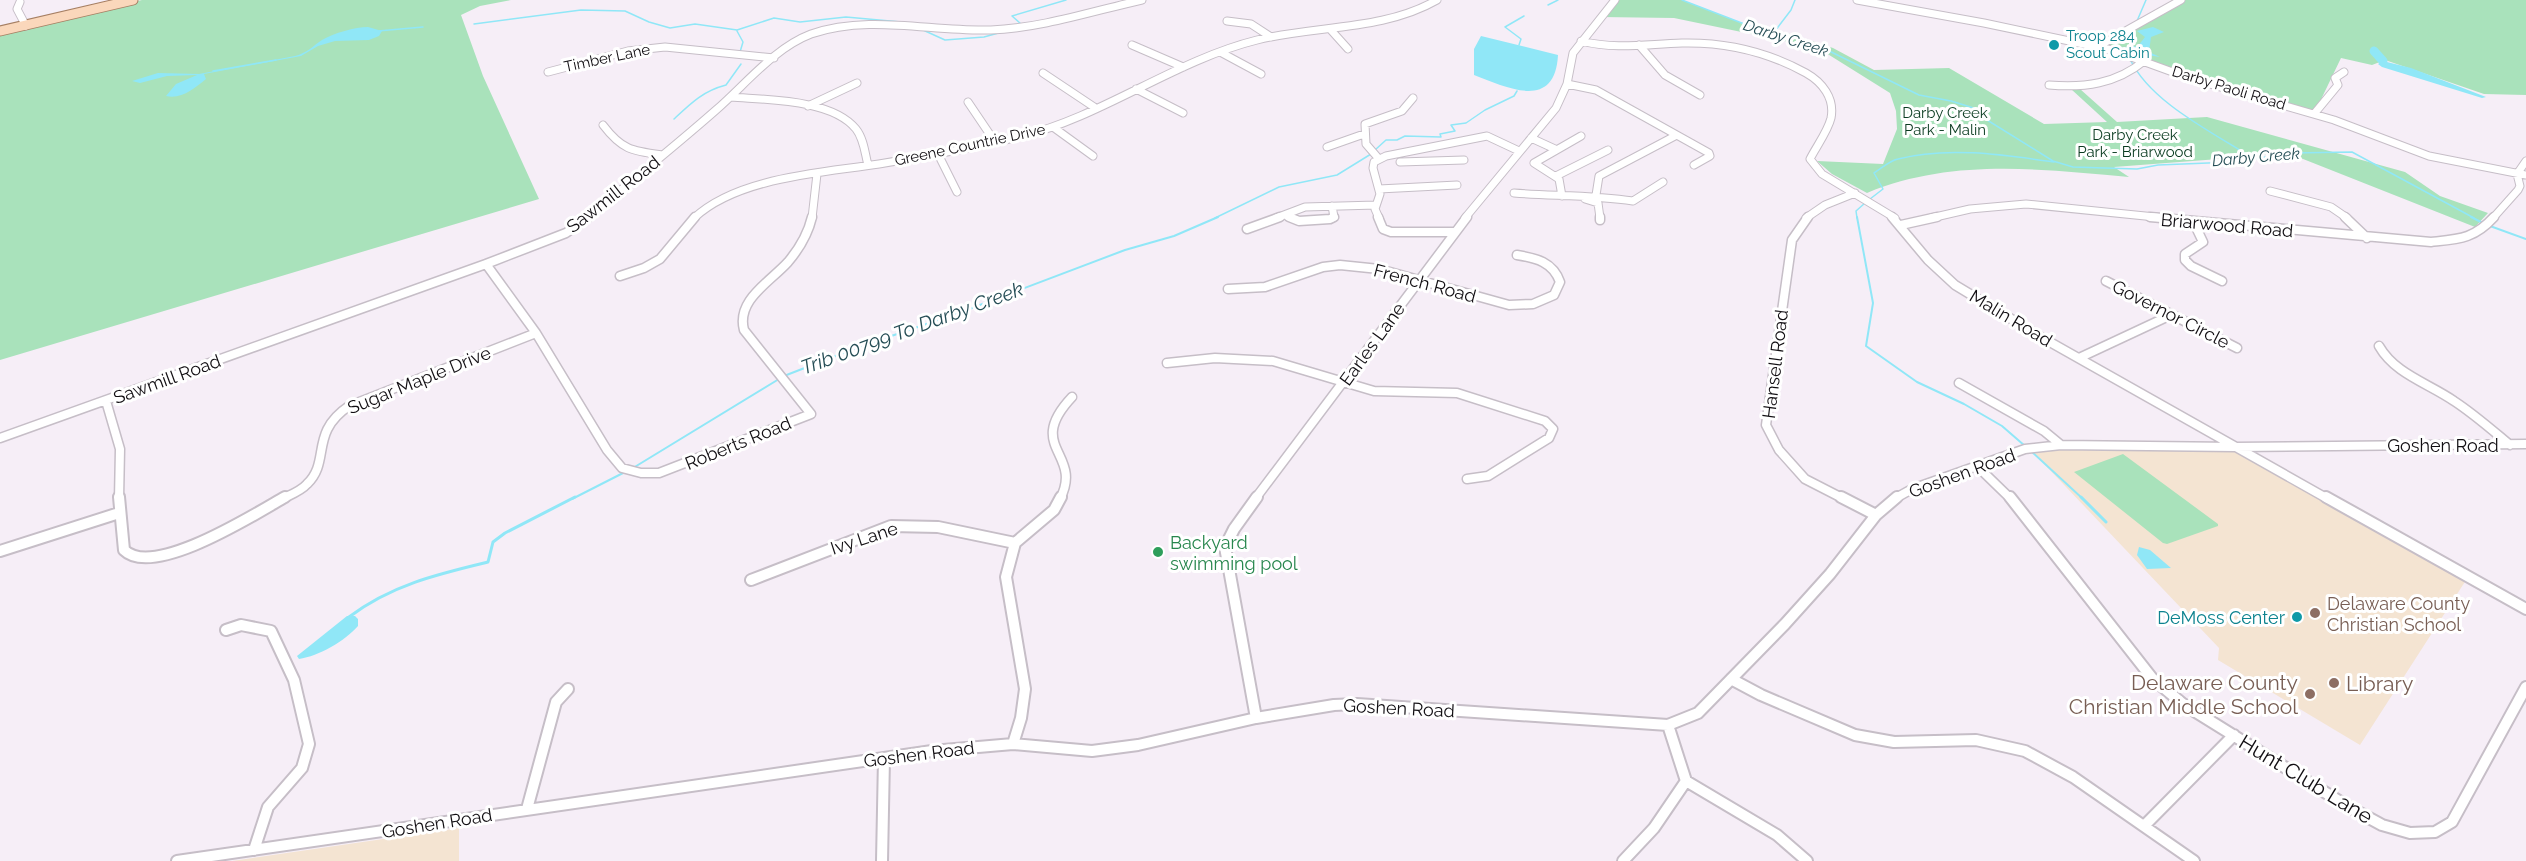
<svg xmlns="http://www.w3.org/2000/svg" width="2526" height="861" viewBox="0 0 2526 861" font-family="Raleway,sans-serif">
  <rect width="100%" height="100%" fill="#f6eef7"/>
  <path fill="#f4e4d2" d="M 2235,447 L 2468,577 L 2360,745 L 2218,660 L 2219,648 L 2029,448 Z
    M 459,828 L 459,861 L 232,861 Z"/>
  <path fill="#a9e2bb" d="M 142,0 L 511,0 L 480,6 L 461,15 L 483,76 L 539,199 L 0,360 L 0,33 Z
    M 1615,0 L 1682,0 L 1747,25 L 1790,34 L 1833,48 L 1874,70 L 1949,68 L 2044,124 L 2107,122 L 2071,89 L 2080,89 L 2117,122 L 2207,117 L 2405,172 L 2440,196 L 2488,213 L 2475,227 L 2283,151 L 2258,156 L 2114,167 L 2129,177 C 2040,169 1951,158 1867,193 L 1832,174 L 1817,161 L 1883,164 L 1897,129 L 1896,111 L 1890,93 L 1818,48 L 1674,18 L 1601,17 Z
    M 2181,0 L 2526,0 L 2526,95 L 2484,94 L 2385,60 L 2372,65 L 2341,58 L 2314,114 L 2097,47 Z
    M 2123,454 L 2218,524 L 2218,526 L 2167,544 L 2163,543 L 2074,472 Z"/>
  <path fill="#90e7f7" d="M 368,27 L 382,31 L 379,36 L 369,40 L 335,41 L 318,46 L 301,56 L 204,74 L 206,79 C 195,88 181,100 166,96 L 176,84 L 197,75 L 167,76 L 140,83 L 132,81 L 158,73 L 199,74 L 295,56 C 307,53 313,46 322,40 C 334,33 355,27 368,27 Z
    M 2153,27 L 2164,32 L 2151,37 L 2149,52 L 2160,57 L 2126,52 L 2120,48 L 2138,46 L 2145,37 L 2137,31 Z
    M 1481,36 L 1558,55 C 1555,111 1508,88 1474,75 L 1474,49 Z
    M 2383,61 L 2411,68 L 2486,97 L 2482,98 L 2382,67 L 2378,64 Z
    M 2139,547 L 2150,550 L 2171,568 L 2147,569 L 2137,555 Z
    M 347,616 L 355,616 L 358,619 L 358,626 C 345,641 319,656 299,659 L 297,656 Z"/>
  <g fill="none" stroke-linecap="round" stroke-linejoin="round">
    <path stroke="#90e7f7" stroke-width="1.5" d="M 1682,0 L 1747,25 L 1775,31 L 1821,47 L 1919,95 L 1951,101 L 1980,110 L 1979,115 L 2053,161 L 2073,167 L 2137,169 L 2158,165 L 2233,162 L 2292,153 L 2352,152 L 2474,218
      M 1548,5 L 1558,0
      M 2137,21 L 2146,0
      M 474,24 L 581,10 L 625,11 L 649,22 L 670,28 L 695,24 L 737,30 L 774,18 L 800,22 L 846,17 L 901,22
      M 1021,24 L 1012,16 L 1066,0
      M 923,30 L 945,40 L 984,37 L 1002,32
      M 378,31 L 423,27
      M 737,31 L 743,42 L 740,52
      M 1775,31 L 1791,10 L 1795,0
      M 1519,45 L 1521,39 L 1505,27 L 1524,16
      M 2130,59 C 2150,102 2212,132 2251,157
      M 213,71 L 276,60
      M 674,119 C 691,103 703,91 726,85 L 741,64
      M 1375,150 L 1386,140 L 1397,140 L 1405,136 L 1441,137 L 1440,134 L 1455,131 L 1451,125 L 1466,123 L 1485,110 L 1514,96 L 1517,91
      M 1870,199 L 1883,189 L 1874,173 C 1882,168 1889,161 1898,159 C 1947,146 2005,155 2054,162
      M 1215,218 L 1279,187 L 1337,175 L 1371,154
      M 1857,218 L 1856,211 L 1865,203"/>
    <path stroke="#90e7f7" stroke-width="2" d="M 1857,217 L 1873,303 L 1866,346 L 1917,382 L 1964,404 L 2002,426 L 2025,446
      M 2471,217 L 2485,224
      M 2490,226 L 2526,239
      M 964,311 L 1125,250 L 1174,236 L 1218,217
      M 784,376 L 856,348 L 956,314
      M 2032,452 L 2083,499
      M 633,468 L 779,379
      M 572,499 L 625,472"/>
    <path stroke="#90e7f7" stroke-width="3" d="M 2081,497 L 2106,522
      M 349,617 C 391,585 438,574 488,562 L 493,542 L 505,533 L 575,497"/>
    <path stroke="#90e7f7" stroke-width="9" d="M 2374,51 L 2383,61"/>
    <defs>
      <path id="minor-far2" d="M 1857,0 L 1984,23 L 2112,50 L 2189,78 L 2334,120 L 2429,156 L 2526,175
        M 20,2 L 17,9 L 26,26
        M 1227,21 L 1251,24 L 1271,37
        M 1330,29 L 1348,49
        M 1581,41 C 1617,50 1646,44 1682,43 C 1725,42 1768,52 1806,73 C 1822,82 1835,98 1831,118 C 1828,131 1816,147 1810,159 L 1822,174 L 1895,218
        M 1132,45 L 1183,67
        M 1639,45 L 1665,75 L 1700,95
        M 2097,47 L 2181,0
        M 1222,53 L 1261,74
        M 548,72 L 628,51 L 665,47 L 774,58
        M 1043,73 L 1094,107
        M 1567,84 L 1596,90 L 1709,153 L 1710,156 L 1694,165
        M 2049,85 C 2084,88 2116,84 2144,61
        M 1136,89 L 1183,113
        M 731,97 C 767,100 832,99 856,129 C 864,139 865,154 868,165
        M 968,102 L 995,142
        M 808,106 L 857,83
        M 2314,114 L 2338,85 L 2335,78 L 2344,72
        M 603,125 C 622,150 632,151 662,155
        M 1053,127 L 1093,156
        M 1531,138 L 1555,149
        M 1327,147 L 1364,134
        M 938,154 L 957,192
        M 1379,159 L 1366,144 L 1365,124 L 1402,111 L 1413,98
        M 1400,162 L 1464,160
        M 1556,176 L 1608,150
        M 1379,189 L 1457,185
        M 2270,191 L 2331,207 L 2347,218
        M 1514,193 C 1554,196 1594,195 1633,201 L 1663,182
        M 1596,195 L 1599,176 L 1675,136
        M 1562,196 L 1559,179 L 1534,163 L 1581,136
        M 1585,199 L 1598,203 L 1600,218
        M 1285,215 L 1292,218
        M 587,218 C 630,182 674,147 716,110 C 745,85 774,48 811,34 C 869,14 931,32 991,30 C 1042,28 1093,11 1142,0
        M 694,218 C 738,177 822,173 879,164 C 927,156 975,148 1022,136 C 1101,117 1176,60 1257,40 C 1316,25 1383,31 1437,0
        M 812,218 L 817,174
        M 1276,218 L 1305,207 L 1376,205
        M 1332,218 L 1334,217 L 1332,206
        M 1379,218 L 1375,209 L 1380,194 L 1373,168 L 1374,162 L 1386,156 L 1487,136 L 1519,151
        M 1465,218 L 1556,108 L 1567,84 L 1573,53 L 1615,0
        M 1806,218 L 1825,205 L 1855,193
        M 1931,218 L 1970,209 L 2026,204 L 2165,218
        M 2493,218 L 2518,190 L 2520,186 L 2517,174 L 2526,161"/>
      <path id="minor-far1" d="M 1289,217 L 1299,221 L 1330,219 L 1334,217
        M 1378,217 L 1383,229 L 1391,232 L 1454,232
        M 1600,217 L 1600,220
        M 1808,217 L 1792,240 L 1766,425 L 1779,450 L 1805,479 L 1844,499
        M 1892,217 L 1928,260 L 1955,285 L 2041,337 L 2328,499
        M 2150,217 L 2431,242 C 2459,239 2474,239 2494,217
        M 2345,217 L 2367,238
        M 2193,221 L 2203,242 L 2185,254 L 2185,260 L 2191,266 L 2222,281
        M 1901,225 L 1937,217
        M 1247,229 L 1280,217
        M 486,264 L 536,333 L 607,450 L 622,468 L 641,473 L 659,473 L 811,414 L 744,330 C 736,300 770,282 788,262 C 799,249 808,234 812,217
        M 620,276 L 644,268 L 660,259 L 695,217
        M 2106,281 L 2237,348
        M 1228,289 L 1265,287 L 1323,267 L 1340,265 L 1379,269 L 1509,305 L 1533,304 L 1554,295 L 1560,282 C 1553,262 1536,258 1517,255
        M 2379,346 C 2395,374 2428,383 2454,401 C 2474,414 2492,430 2510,445
        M 2079,358 L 2171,315
        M 1167,363 L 1215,358 L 1273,361 L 1374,391 L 1457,393 L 1545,421 L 1553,429 L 1549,438 L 1488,476 L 1467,479
        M 1959,383 L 2044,431 L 2061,445
        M 106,401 L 120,449 L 119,499
        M 0,438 L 486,264 L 566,233 L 589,217
        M 1977,466 L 2011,499
        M 282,499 C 290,495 301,491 307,484 C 331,461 309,433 349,406 L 536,333
        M 1060,499 C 1084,453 1024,448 1072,397
        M 1255,499 L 1467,217
        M 1894,499 L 1912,489 L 2025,449 L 2061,445 L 2235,447 L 2526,444"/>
      <path id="minor" d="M 119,497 L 124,550 C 153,579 255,514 285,497
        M 1841,497 L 1876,515
        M 2010,497 L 2152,678 L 2183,704 L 2347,806 L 2382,825 L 2410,833 L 2435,832 L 2452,822 L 2526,687
        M 2326,497 L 2526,609
        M 0,551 L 119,513
        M 751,580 L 891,526 L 938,527 L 1015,543
        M 226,630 L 241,625 L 271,631 L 294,680 L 309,744 L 302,768 L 268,807 L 254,850
        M 1731,679 L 1761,695 L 1855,735 L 1894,742 L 1976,740 L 2025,751 L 2073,777 L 2194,861
        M 1256,718 L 1225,547 L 1234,529 L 1257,497
        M 1013,744 L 1021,718 L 1025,689 L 1006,577 L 1015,543 L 1054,510 L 1061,497
        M 1686,781 L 1777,835 L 1807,861
        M 527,809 L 556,702 L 568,689
        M 2144,826 L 2234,735
        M 177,861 L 932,751 L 1013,744 L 1092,751 L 1138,745 L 1256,718 L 1334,705 L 1357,704 L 1668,725 L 1698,713 L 1785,624 L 1830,574 L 1876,515 L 1897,497
        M 882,861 L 884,758
        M 1623,861 L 1654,828 L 1686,781 L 1668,725"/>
      <path id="major" d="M 0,31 L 133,0"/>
    </defs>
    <use href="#minor-far2" stroke="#c6bec7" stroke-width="9"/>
    <use href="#minor-far1" stroke="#c6bec7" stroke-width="11"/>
    <use href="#minor" stroke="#c6bec7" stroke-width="14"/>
    <use href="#major" stroke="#a67f63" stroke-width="11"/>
    <use href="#minor-far2" stroke="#fff" stroke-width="7"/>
    <use href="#minor-far1" stroke="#fff" stroke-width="8"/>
    <use href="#minor" stroke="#fff" stroke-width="10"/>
    <use href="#major" stroke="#fad7bb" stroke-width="9"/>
  </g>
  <g fill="#0f9aa8" stroke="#fff" stroke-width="2">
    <circle cx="2054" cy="45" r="6"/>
    <circle cx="2297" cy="617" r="6"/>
  </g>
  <circle fill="#2e9e5b" stroke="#fff" stroke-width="2" cx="1158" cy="552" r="6"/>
  <g fill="#8d6e63" stroke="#fff" stroke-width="2">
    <circle cx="2315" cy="613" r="6"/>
    <circle cx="2334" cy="683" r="6"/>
    <circle cx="2310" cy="694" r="6"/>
  </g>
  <g text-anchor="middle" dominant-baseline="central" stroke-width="6" stroke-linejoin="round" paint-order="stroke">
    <g font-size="15" fill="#0d838f" stroke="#fff" text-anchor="start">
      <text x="2066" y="36">Troop 284<tspan x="2066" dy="17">Scout Cabin</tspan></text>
    </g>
    <g font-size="15" fill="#110e12" stroke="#fff">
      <text transform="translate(607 58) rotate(-12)">Timber Lane</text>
      <text transform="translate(2229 88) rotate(17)">Darby Paoli Road</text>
      <text transform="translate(970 145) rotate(-12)">Greene Countrie Drive</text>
    </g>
    <g font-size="15" fill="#0a3b20" stroke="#fff">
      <text x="1945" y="113">Darby Creek<tspan x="1945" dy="17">Park - Malin</tspan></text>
      <text x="2135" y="135">Darby Creek<tspan x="2135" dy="17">Park - Briarwood</tspan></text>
    </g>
    <g font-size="16" font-style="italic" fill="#254d55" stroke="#fff">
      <text transform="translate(1786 38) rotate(18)">Darby Creek</text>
      <text transform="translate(2256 157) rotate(-5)">Darby Creek</text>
    </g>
    <g font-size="18" fill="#110e12" stroke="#fff">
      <text transform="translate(613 194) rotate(-38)">Sawmill Road</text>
      <text transform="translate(2227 225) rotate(5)">Briarwood Road</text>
      <text transform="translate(1425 283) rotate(15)">French Road</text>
      <text transform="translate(2171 314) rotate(27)">Governor Circle</text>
      <text transform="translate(2011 318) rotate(31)">Malin Road</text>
      <text transform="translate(1372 344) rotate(-54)">Earles Lane</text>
      <text transform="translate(1775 364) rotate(-83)">Hansell Road</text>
      <text transform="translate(167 379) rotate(-20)">Sawmill Road</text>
      <text transform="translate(419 380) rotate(-22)">Sugar Maple Drive</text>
      <text transform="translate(738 443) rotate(-22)">Roberts Road</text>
      <text x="2443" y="445">Goshen Road</text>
      <text transform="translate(1962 473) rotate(-20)">Goshen Road</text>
      <text transform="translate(864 538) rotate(-18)">Ivy Lane</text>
      <text transform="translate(1399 708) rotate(3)">Goshen Road</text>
      <text transform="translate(919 754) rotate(-7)">Goshen Road</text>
      <text transform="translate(437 823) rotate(-9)">Goshen Road</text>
    </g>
    <g font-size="18" fill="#27864d" stroke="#fff" text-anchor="start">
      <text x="1170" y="542">Backyard<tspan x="1170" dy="21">swimming pool</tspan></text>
    </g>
    <g font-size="18" fill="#785e54" stroke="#fff" text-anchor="start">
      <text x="2327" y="603">Delaware County<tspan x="2327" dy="21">Christian School</tspan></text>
    </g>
    <g font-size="18" fill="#0d838f" stroke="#fff" text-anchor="end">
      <text x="2285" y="617">DeMoss Center</text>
    </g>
    <g font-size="20" font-style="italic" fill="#254d55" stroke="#fff">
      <text transform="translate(912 328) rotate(-20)">Trib 00799 To Darby Creek</text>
    </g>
    <g font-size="21" fill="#785e54" stroke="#fff" text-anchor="end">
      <text x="2298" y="682">Delaware County<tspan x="2298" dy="24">Christian Middle School</tspan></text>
      <text x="2346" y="683" text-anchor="start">Library</text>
    </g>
    <g font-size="21" fill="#110e12" stroke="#fff">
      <text transform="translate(2306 779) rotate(31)">Hunt Club Lane</text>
    </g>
  </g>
</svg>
